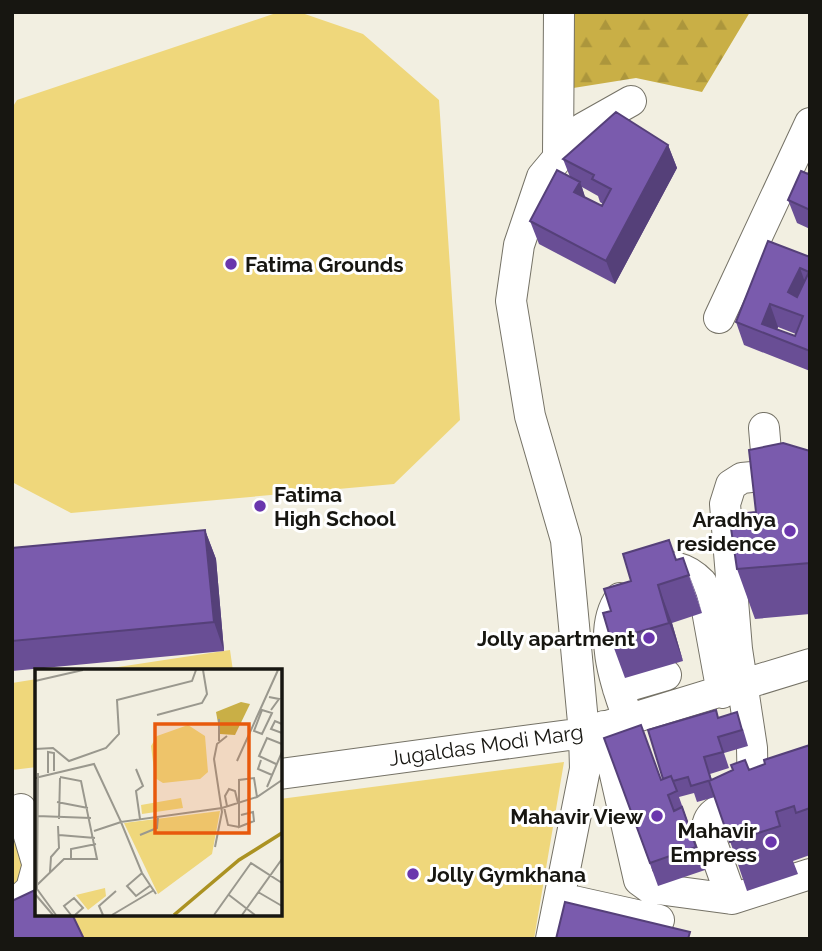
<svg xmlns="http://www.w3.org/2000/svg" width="822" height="951" viewBox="0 0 822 951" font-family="Raleway,sans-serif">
  <defs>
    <pattern id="forest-firs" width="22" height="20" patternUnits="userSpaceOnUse" patternTransform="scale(1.75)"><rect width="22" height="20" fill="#c9af46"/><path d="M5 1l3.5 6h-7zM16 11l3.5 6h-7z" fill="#ac963c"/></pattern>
  </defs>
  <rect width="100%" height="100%" fill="#f2efe1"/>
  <path fill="url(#forest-firs)" d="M 554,12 L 750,12 L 702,92 L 636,78 L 567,89 Z"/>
  <path fill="#efd77b" d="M 279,12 L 299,12 L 363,34 L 439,100 L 460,420 L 394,484 L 71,513 L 12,482 L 12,108 L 17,100 Z
    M 230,650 L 233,671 L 92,671 Z
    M 37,679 L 37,767 L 12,770 L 12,683 Z
    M 564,762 L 534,939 L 12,939 L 12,833 L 37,830 L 37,914 L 280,914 L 280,799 Z"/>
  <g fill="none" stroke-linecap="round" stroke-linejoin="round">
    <defs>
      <path id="minor" d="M 558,154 L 559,12
        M 719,318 L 810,123
        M 764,428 L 768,475
        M 810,471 L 742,478 L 731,485 L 725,504 L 737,649 L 752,748 L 753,798 C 735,805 707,807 707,829 L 732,899 L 810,874
        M 649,569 C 673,565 685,566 702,583 L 722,693
        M 620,598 C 597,630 615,683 628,718
        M 618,689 L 666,675
        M 604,726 L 639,880 L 650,888 L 732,899
        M 280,774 L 584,733 L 810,664
        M 21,809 L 37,863
        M 560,898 L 659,920
        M 12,907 L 31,889 L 37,867
        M 551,939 L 585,769 L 584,733 L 566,540 L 530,416 L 511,301 L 519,245 L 542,177 L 583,128 L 631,101"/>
    </defs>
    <use href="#minor" stroke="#757266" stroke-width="32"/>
    <use href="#minor" stroke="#fff" stroke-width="30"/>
  </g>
  <path fill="#694e95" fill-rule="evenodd" d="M 668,145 L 677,168 L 615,284 L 539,244 L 530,221 L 570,177 L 563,159 ZM 582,187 L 598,196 L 600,202 L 603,204 L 602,206 L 585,198 Z
    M 810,171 L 810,229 L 797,223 L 788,200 Z
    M 810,257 L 810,371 L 744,345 L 736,322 ZM 778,327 L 796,334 L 795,336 L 777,330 Z
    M 810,451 L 810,614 L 755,619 L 737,569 L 756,512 Z
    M 205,530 L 216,559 L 224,651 L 12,671 L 12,548 Z
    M 683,558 L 702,613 L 672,623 L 683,661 L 625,678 L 611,640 L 611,611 L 631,581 Z
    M 719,718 L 743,729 L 748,746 L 724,753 L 729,768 L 710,774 L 712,780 L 749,770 L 765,764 L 810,745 L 810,855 L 793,861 L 798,874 L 747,891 L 715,797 L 697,802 L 694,793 L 679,797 L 705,870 L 658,886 L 604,738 L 661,780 L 663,779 Z"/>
  <path fill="#554079" d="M 668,145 L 677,168 L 615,284 L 606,261 Z
    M 580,182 L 588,205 L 574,192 Z
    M 800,268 L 808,291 L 797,314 L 788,292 Z
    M 770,304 L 778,327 L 774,337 L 762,324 Z
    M 205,530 L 216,559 L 224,651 L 214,622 Z
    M 683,558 L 697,596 L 702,613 L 689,575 Z
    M 658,585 L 672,623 L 683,661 L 669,623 Z"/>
  <path fill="#7a5bad" stroke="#554079" stroke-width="2" fill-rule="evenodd" d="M 616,112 L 668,145 L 606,261 L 530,221 L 557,170 L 580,182 L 574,192 L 602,206 L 611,189 L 592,179 L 594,175 L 563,159 Z
    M 801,171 L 808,174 L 810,171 L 810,210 L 788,200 Z
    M 768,241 L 810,257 L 810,351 L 736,322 ZM 800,268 L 809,272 L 797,297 L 788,292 ZM 770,304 L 803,316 L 795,336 L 762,324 Z
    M 783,443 L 810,451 L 810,563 L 737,569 L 729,515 L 756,512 L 749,450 Z
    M 205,530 L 214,622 L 12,641 L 12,548 Z
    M 669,540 L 676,560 L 683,558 L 689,575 L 658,585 L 669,623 L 611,640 L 603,613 L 611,611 L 604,589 L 631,581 L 623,554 Z
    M 716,710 L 718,718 L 737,712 L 742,730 L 718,737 L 723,752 L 704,757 L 711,780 L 691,786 L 688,777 L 673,781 L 671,776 L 663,779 L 648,730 Z
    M 641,725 L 661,780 L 671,776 L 677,791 L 668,795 L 674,811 L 682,807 L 696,847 L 650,863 L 604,738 Z
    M 810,745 L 810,808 L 796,813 L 794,806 L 776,812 L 780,826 L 730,842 L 709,781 L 733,770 L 731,765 L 745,760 L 749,770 L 765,764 L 764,760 Z
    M 37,889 L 37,914 L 72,914 L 84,939 L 12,939 L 12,901 Z
    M 565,902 L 690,932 L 688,939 L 556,939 Z"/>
  <g fill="#6a36ad" stroke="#fff" stroke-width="2.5">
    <circle cx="231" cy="264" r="7"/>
    <circle cx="260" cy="506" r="7"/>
    <circle cx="790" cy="531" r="7"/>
    <circle cx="649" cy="638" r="7"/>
    <circle cx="657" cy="816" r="7"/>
    <circle cx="771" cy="842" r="7"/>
    <circle cx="413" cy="874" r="7"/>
  </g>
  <g text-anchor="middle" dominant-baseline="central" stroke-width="6" stroke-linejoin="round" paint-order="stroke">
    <g font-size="21" font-weight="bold" fill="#171611" stroke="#fff" text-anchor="end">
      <text x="245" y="264" text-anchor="start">Fatima Grounds</text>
      <text x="274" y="494" text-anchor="start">Fatima<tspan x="274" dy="24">High School</tspan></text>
      <text x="776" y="519">Aradhya<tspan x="776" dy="24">residence</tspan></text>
      <text x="635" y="638">Jolly apartment</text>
      <text x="643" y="816">Mahavir View</text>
      <text x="757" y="830">Mahavir<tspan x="757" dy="24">Empress</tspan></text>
      <text x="427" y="874" text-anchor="start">Jolly Gymkhana</text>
    </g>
    <g font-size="21" fill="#171611" stroke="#fff">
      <text transform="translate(486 745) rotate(-8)">Jugaldas Modi Marg</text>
    </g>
  </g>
  <g transform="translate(35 669)">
    <rect width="247" height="247" fill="#f2efe1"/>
    <path d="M 206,33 L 215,35 L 200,66 L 185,65 L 181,43 Z" fill="#c9af46"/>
    <path d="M 153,56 L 170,67 L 173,103 L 165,110 L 128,114 L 120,109 L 116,77 L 122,67 ZM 146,129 L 148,139 L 107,145 L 106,136 ZM 185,142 L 177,185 L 123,225 L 89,154 ZM 70,219 L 71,227 L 53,241 L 41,226 Z" fill="#efd77b"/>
    <path fill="none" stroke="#ab9222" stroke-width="3.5" d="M 139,246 L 204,191 L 247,164"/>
    <path fill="none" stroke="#9a988e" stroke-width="2" d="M 0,12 L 48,1M 234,28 L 244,30 L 236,41M 227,41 L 237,44 L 227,65 L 219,62 ZM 122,46 L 167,34 L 172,25 L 168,1M 247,55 L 240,52 L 236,60 L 247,64M 184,72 L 184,50M 0,80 L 18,79 L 34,92 L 71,79 L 84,65 L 82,31 L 157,12 L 161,1M 226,91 L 223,100 L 237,106M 202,92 L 243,1M 241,95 L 224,87 L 232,69 L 247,75M 101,100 L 108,117 L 101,122 L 105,150M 3,104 L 2,220 L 21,246M 13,104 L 13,83 L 19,84 L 19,102M 0,109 L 59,95 L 86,153 L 187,139 L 222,128 L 247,111M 232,118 L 247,83M 22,133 L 53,139M 192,137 L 190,127 L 194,120 L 200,122 L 203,134M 189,138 L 193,156 L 204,158M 206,146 L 218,143 L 219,152 L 204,158 L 204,111 L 219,109 L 222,128M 2,147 L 56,149M 24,150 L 25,109M 59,162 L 86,153 L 107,204 L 121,225M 24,166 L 60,169M 105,166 L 122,159 L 123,148M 180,178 L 187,143 L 179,90 L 182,75 L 192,67M 36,191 L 36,180 L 61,175M 15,203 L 16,188 L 24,179 L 23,157M 107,204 L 92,217 L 101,227 L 116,216M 0,218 L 29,190 L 62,190 L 46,112 L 25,108M 223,223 L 247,237M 0,225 L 18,246M 194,226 L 220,246M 36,246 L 29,237 L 39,229 L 48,239 L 40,246M 68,246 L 64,237 L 81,222M 77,246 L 119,221M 179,246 L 216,194 L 247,214M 207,246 L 247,190"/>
    <path fill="#e8590c" fill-opacity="0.15" stroke="#e8590c" stroke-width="3.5" d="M 120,55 L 214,55 L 214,164 L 120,164 Z"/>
    <rect width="247" height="247" fill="none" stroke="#171611" stroke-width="3.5"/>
  </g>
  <rect width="822" height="951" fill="none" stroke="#171611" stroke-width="28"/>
</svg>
